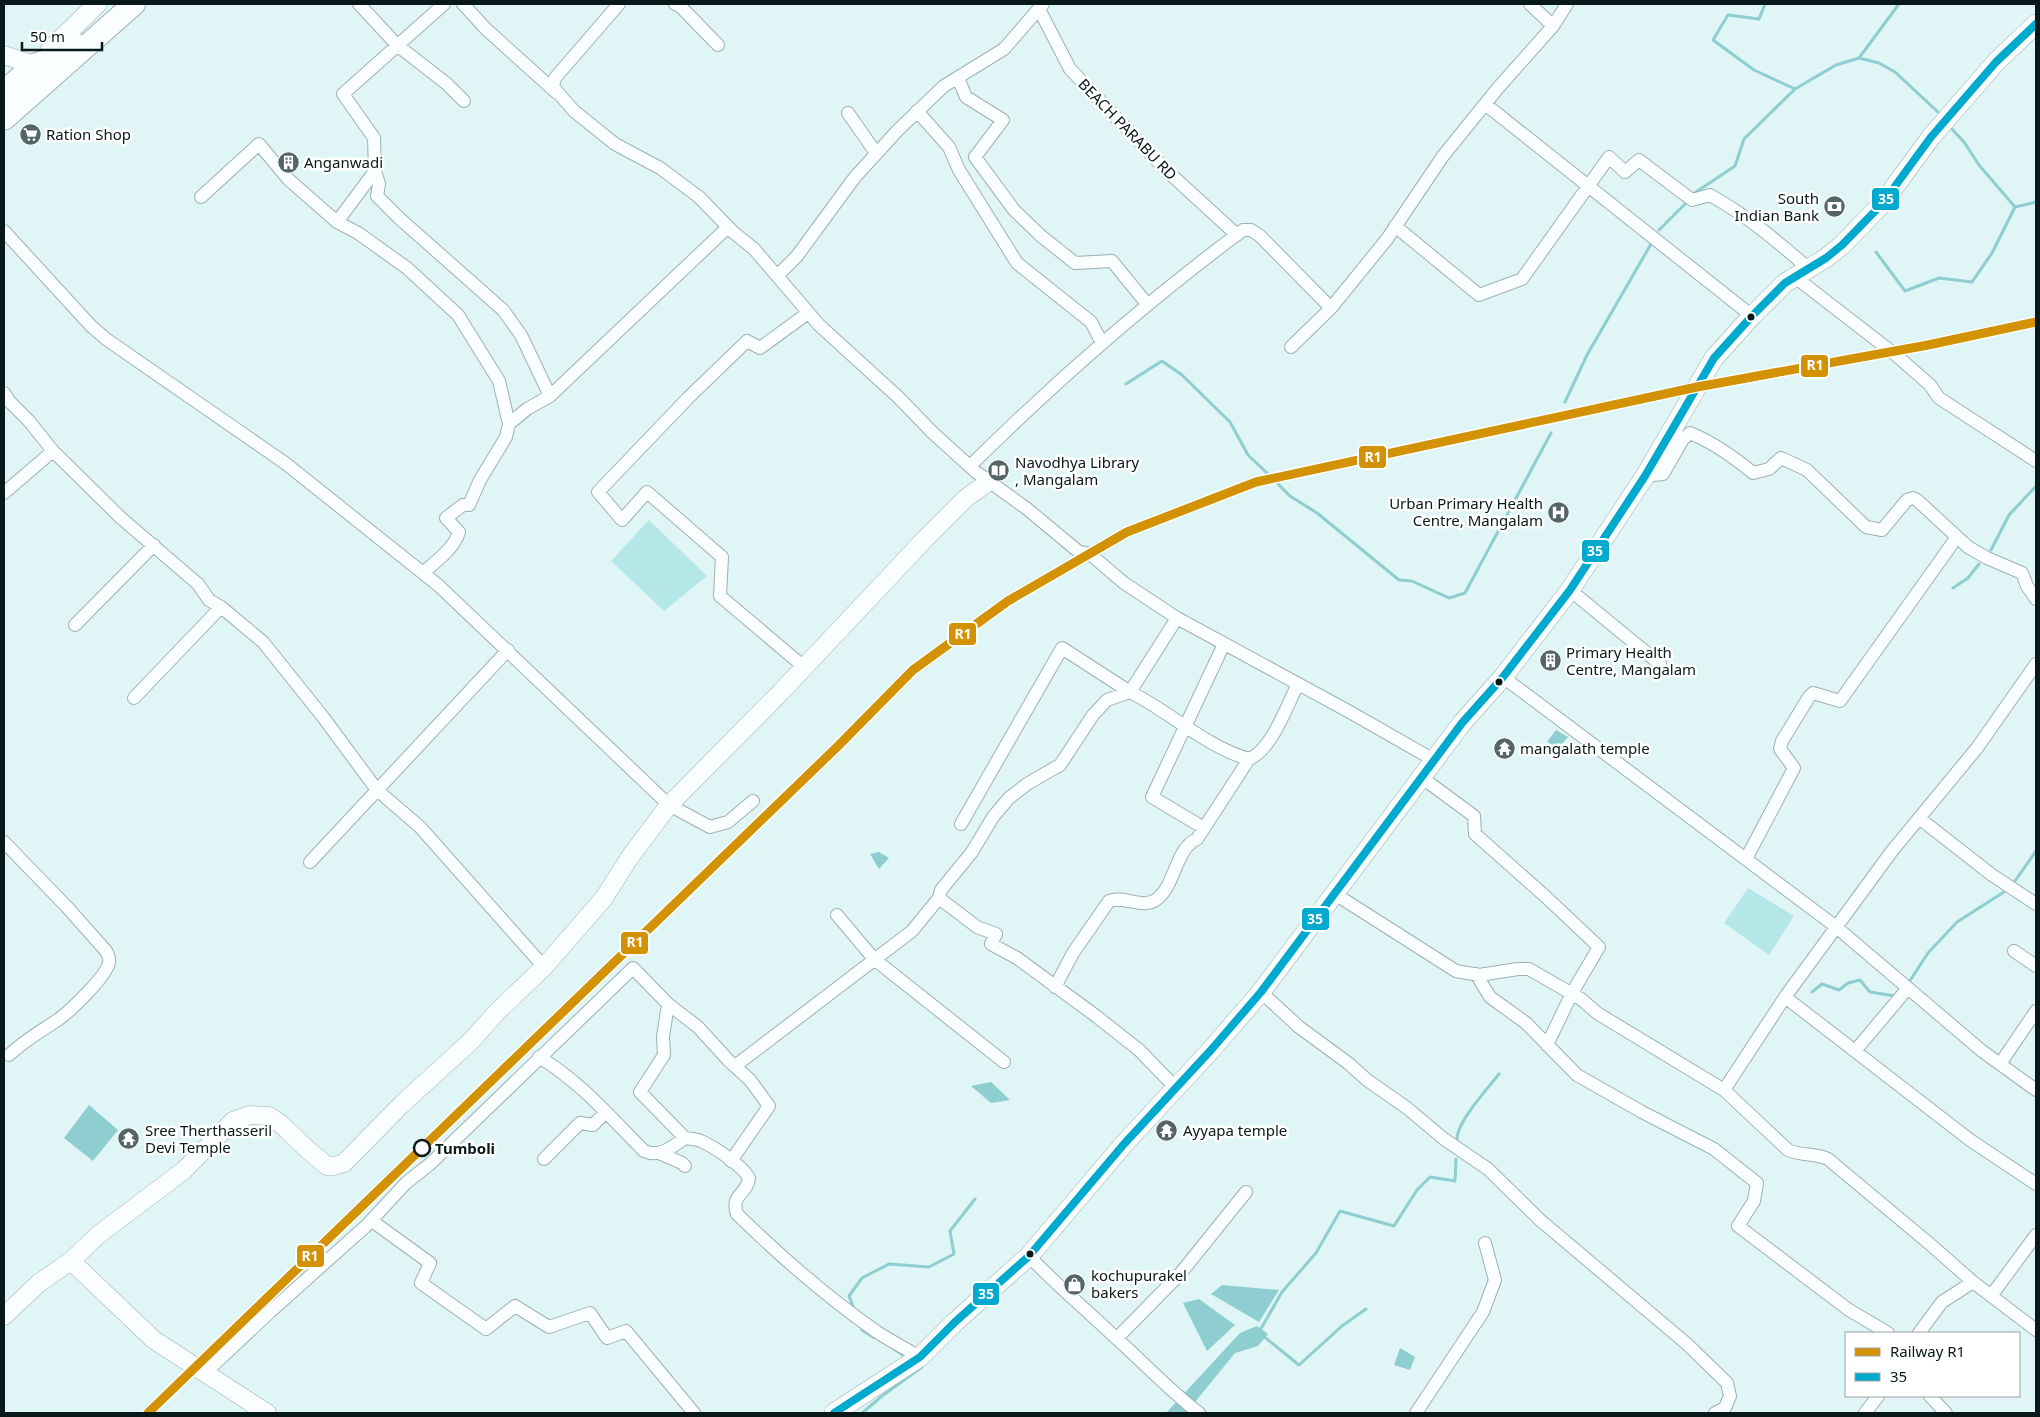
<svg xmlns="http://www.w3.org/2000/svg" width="2040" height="1417" viewBox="0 0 2040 1417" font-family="'Noto Sans',sans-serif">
  <rect width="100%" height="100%" fill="#dff5f6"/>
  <path fill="#b5e6e8" d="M 649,520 L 707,576 L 664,611 L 611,561 Z
    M 1748,888 L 1794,916 L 1769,955 L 1724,923 Z"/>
  <path fill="#8ecdd0" d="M 1556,730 L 1568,737 L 1558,748 L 1547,742 Z
    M 879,852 L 889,858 L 879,869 L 870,854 Z
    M 991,1082 L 1010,1100 L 991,1103 L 971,1086 Z
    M 89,1105 L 118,1130 L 93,1161 L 64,1138 Z
    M 1222,1285 L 1279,1290 L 1259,1322 L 1211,1294 Z
    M 1199,1299 L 1235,1325 L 1207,1351 L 1183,1303 Z
    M 1257,1326 L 1268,1334 L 1258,1346 L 1235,1353 L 1186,1413 L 1166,1413 L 1240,1333 Z
    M 1400,1348 L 1415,1357 L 1410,1370 L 1394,1365 Z"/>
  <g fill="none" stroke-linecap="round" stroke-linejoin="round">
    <path stroke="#8ecdd0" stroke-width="3" d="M 1765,4 L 1759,19 L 1728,15 L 1713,40 L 1754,70 L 1795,89
      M 1859,58 L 1899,4
      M 1950,127 L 1964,142 L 1979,165 L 2015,207 L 2036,202
      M 1693,194 L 1735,166 L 1744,139 L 1795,89 L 1836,65 L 1859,58 L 1879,63 L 1895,72 L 1938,112
      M 1659,230 L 1685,204
      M 1876,252 L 1905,291 L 1939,278 L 1972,282 L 1992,253 L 2015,207
      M 1126,384 L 1162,361 L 1182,375 L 1230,422 L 1248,455 L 1267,473
      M 1565,402 L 1587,355 L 1651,244
      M 1278,484 L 1290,496 L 1317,513 L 1399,580 L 1412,581 L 1449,598 L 1465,593 L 1551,433
      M 1991,550 L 2009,515 L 2036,486
      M 1953,588 L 1968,578 L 1979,564
      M 2015,881 L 2036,851
      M 1909,982 L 1928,953 L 1957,922 L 2004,892
      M 1812,992 L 1822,984 L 1839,990 L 1848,983 L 1860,980 L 1870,992 L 1895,996
      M 1457,1139 C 1457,1122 1488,1088 1499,1074
      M 854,1309 L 849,1296 L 862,1278 L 889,1264 L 929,1267 L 954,1254 L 950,1231 L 975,1199
      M 861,1327 L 862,1330 L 873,1337
      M 1259,1332 L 1282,1292 L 1316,1253 L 1340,1211 L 1394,1226 L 1417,1190 L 1430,1177 L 1455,1181 L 1456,1159
      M 1262,1335 L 1299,1365 L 1342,1326 L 1366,1309
      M 894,1349 L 906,1357
      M 862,1413 L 882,1396 L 922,1367"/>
    <defs>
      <path id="street" d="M 359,4 L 397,45 L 447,84 L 464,101
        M 444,4 L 343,94 L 374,138 L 375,171 L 379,184 L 377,196 L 399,218 L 503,310 L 521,335 L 550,396
        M 463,4 L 486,29 L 557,93
        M 619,4 L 555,78 L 553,87 L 574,111 L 615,144 L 660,168 L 699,197 L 733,232 L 754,249 L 819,325 L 898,397 L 933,433 L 976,472 L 1026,508 L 1079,552 L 1090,554 L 1124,583 L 1177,618 L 1348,711 L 1434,760
        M 675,4 L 680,6 L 718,45
        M 1530,4 L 1553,26
        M 1039,9 L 1070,69 L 1166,170 L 1237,235
        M 958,78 L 966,97 L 1003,120 L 975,157 L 1014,210 L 1041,236 L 1075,263 L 1112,261 L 1147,304
        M 1485,104 L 1752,316
        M 917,111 L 949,147 L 959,170 L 1017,263 L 1091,322 L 1102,343
        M 848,113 L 876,153
        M 375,171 L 337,222 L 358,233 L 407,268 L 458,315 L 499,381 L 509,424
        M 201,197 L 259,144 L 288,179 L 337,222
        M 1395,226 L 1479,295 L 1522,279 L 1609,157 L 1625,172 L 1639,160 L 1692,200 L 1710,195 C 1746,215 1777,241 1808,268
        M 4,231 L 91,326 L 106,339 L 285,463 L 438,585 L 669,805 L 710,827 L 728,822 L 753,801
        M 777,276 L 797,256 L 855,177 L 898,130 L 944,86 L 1004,49 L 1043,4
        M 1795,277 L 1897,356 L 1930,385 L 1939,398 L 2036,461
        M 1291,347 L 1331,308 L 1387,239 L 1443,156 L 1498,88 L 1553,26 L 1567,4
        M 4,393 L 10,402 L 29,421 L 53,451 L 121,518 L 198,584 L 209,600 L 221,607 L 263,642 L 323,717 L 377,790 L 420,827 L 544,967
        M 970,466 C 1056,381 1146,302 1243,230 L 1251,230 L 1260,236 L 1331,308
        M 1645,476 L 1663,474 L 1683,439 L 1690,433 C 1712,442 1735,458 1753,473 L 1769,469 L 1781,458 L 1807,470 L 1866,527 L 1882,530 L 1907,500 L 1913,498 L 1917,500 L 1968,547 L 1987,558 L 2022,573 L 2027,586 L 2036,599
        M 4,493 L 53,451
        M 423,573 C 436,561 454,549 459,532 L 446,518 L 463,505 L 469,505 L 480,480 L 506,437 L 509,424 L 527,409 L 550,396 L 728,227
        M 1570,590 L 1660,664
        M 75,625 L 154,545
        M 2036,664 L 1977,748 L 1892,851 L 1785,997 L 1970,1140 L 2036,1184
        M 804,667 L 720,596 L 722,557 L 647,492 L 622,520 L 598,492 L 689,397 L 747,341 L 760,348 L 808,313
        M 1503,677 L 1835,926 L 1982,1051 L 2036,1090
        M 134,698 L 221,607
        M 1421,777 L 1474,816 L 1475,834 L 1546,897 L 1599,947 L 1572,993 L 1547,1045
        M 1919,818 L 1992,875 L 2036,904
        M 961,824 L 1062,648 L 1130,692 L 1177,618
        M 1204,828 L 1152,797 L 1224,644
        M 4,842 L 67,907 L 106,951 C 108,955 110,957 109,962 C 108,975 70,1011 59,1019 C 40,1032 26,1039 9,1055
        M 1746,859 L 1794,768 L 1780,749 L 1782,741 L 1809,697 L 1813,693 L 1840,701 L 1957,537
        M 310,862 L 508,650
        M 1335,894 L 1456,971 L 1479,975 L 1518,969 L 1529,969 L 1581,999 L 1597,1013 L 1724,1090 L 1788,1150 C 1801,1156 1816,1153 1828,1159 L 1931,1245 L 1973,1282 L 2036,1330
        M 939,898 L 977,927 L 996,934 L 991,944 L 1017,958 L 1096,1016 L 1139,1050 L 1177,1089
        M 837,915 L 874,959 L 1004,1062
        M 2014,951 L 2036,966
        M 1476,974 L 1490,997 L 1526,1023 L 1577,1075 L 1642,1112 L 1714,1149 L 1757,1183 L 1754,1201 L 1738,1226 L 1849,1310 L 1888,1333
        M 1055,987 L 1073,953 L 1109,901 C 1125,895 1143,910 1157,899 C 1176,884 1175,849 1197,839 L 1249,759
        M 1261,992 L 1299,1027 L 1348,1063 L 1367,1080 L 1407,1108 L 1444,1139 L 1488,1169 L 1540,1220 L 1687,1344 L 1727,1383 L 1730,1396 L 1725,1408 L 1715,1413
        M 668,1004 L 698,1027 L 729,1061 L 750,1080 L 769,1106 L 731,1161
        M 1855,1051 L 1908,988
        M 539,1057 C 582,1083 609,1116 644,1151 C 660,1158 672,1147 685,1138 C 690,1139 696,1139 701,1141 C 714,1147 742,1165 749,1178 C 748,1194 730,1194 737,1214 C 780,1256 827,1297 877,1332 C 891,1341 906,1349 920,1357
        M 2000,1064 L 2036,1011
        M 735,1066 L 912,931 L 939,898 L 941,890 L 972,852 L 993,817 L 1009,798 L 1027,784 L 1060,765 L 1093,715 L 1107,700 L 1130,692 C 1169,711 1206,747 1249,759 C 1272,750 1287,705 1298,684
        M 1724,1090 L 1785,997
        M 659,1153 L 682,1163 L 685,1166
        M 544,1159 L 580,1123 L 593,1125 L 606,1112
        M 372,1221 L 430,1263 L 421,1283 L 486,1329 L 515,1306 L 549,1327 L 590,1313 L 607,1338 L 626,1331 L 694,1413
        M 1029,1256 C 1056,1285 1087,1310 1116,1338 C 1144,1363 1169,1390 1199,1413
        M 1991,1296 L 2036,1235
        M 1919,1333 L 1942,1302 L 1973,1282
        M 1117,1338 L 1180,1274 L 1246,1192
        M 206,1372 L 271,1311 L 366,1226 L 406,1183 L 430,1164 L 633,968 L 668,1004 L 663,1037 L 664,1055 L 640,1092 L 685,1138
        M 1930,1396 L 1946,1413
        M 1416,1413 L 1483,1312 L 1495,1280 L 1485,1243
        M 1865,1413 L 1878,1396"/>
      <path id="secondary" d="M 4,55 L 34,65
        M 71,1261 L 154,1340 L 267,1413
        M 4,1316 L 39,1283 L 71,1261 L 98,1235 L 183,1171 L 233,1121 L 250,1115 L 269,1116 L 281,1124 L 308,1150 L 327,1166 L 334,1166 L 344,1163 L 401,1105 L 471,1041 L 497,1012 L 544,967 L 604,898 L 630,857 L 669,805 L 779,694 L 926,538 L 966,498 L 990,481"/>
      <path id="primary" d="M 50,50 L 97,4
        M 834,1413 L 920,1357 L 955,1322 L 1029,1256 L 1124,1144 L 1211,1050 L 1261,992 L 1462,723 L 1503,677 L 1570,590 L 1645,476 L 1714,358 L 1752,316 L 1785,283 L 1826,258 L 1842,245 L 1882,204 L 1931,137 L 1996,62 L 2036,24"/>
      <path id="highway" d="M 4,92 L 34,65 L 55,58 L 73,42
        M 4,119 L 134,4"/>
    </defs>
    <use href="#street" stroke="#9fb0b1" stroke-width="14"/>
    <use href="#secondary" stroke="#9fb0b1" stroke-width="19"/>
    <use href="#primary" stroke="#9fb0b1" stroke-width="20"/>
    <use href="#highway" stroke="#9fb0b1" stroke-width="24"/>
    <use href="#street" stroke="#fafefe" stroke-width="12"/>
    <use href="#secondary" stroke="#fafefe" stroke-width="18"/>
    <use href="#primary" stroke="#fafefe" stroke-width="19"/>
    <use href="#highway" stroke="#fafefe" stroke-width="22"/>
    <defs>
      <path id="bus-1" d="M 834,1413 L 920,1357 L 955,1322 L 1029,1256 L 1124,1144 L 1211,1050 L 1261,992 L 1462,723 L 1503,677 L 1570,590 L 1645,476 L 1714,358 L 1752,316 L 1785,283 L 1826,258 L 1842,245 L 1882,204 L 1931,137 L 1996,62 L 2036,24"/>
    </defs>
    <use href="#bus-1" stroke="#fff" stroke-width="11"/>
    <use href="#bus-1" stroke="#00a9ce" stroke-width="8"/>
    <defs>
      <path id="rail-1" d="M 148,1413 L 838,746 L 913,670 L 1008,601 L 1127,532 L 1256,482 L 1697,387 L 1928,345 L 2036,322"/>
    </defs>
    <use href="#rail-1" stroke="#fff" stroke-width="12"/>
    <use href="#rail-1" stroke="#d39104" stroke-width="9"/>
  </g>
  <defs>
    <symbol id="supermarket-disc" viewBox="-11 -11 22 22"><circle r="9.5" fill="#546566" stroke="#fff"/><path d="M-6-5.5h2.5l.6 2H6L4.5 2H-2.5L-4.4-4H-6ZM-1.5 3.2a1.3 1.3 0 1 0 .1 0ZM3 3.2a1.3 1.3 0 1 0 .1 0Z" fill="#fff"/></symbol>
    <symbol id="building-disc" viewBox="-11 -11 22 22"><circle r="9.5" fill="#546566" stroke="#fff"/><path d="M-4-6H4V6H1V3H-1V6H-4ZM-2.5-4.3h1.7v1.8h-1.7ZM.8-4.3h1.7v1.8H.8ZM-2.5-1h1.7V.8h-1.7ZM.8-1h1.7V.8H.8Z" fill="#fff"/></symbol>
    <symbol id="bank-disc" viewBox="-11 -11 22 22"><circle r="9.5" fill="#546566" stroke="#fff"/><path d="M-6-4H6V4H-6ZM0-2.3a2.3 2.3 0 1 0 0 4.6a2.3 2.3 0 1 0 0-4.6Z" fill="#fff"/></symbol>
    <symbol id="library-disc" viewBox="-11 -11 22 22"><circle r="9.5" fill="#546566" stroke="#fff"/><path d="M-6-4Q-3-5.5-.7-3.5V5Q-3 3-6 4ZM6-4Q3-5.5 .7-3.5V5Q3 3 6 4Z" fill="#fff"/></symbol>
    <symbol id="hospital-disc" viewBox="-11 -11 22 22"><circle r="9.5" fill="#546566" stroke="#fff"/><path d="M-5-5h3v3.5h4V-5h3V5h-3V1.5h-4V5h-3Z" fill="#fff"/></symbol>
    <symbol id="temple-disc" viewBox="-11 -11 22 22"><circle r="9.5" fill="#546566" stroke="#fff"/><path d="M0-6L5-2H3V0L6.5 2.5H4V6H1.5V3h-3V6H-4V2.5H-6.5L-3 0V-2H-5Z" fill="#fff"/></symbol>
    <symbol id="shop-disc" viewBox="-11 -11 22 22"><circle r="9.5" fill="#546566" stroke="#fff"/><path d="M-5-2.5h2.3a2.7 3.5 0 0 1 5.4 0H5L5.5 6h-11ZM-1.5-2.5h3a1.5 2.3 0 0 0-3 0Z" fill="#fff"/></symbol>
  </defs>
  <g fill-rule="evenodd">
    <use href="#supermarket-disc" x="18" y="122" width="25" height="25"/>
    <use href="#building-disc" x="276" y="150" width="25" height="25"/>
    <use href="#bank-disc" x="1822" y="194" width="25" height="25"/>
    <use href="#library-disc" x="986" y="458" width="25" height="25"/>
    <use href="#hospital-disc" x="1546" y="500" width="25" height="25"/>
    <use href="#building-disc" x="1538" y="648" width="25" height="25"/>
    <use href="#temple-disc" x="1492" y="736" width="25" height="25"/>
    <use href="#temple-disc" x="1154" y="1118" width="25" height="25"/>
    <use href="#temple-disc" x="116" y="1126" width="25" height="25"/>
    <use href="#shop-disc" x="1062" y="1272" width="25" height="25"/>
  </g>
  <g fill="#091818" stroke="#fff" stroke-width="2">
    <circle cx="1751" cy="317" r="4.5"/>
    <circle cx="1499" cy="682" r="4.5"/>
    <circle cx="1030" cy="1254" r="4.5"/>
  </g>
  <circle fill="#fff" stroke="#091818" stroke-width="2.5" cx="422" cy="1148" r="8"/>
  <g text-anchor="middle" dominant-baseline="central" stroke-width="5" stroke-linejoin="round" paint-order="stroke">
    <g font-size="15" fill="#091818" stroke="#fff">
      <text transform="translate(1128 129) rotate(46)">BEACH PARABU RD</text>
    </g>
    <g font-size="15" fill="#091818" stroke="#fff" text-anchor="start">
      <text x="46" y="134">Ration Shop</text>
      <text x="304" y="162">Anganwadi</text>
      <text x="1819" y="198" text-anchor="end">South<tspan x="1819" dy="17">Indian Bank</tspan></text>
      <text x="1015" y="462">Navodhya Library<tspan x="1015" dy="17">, Mangalam</tspan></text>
      <text x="1543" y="503" text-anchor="end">Urban Primary Health<tspan x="1543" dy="17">Centre, Mangalam</tspan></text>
      <text x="1566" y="652">Primary Health<tspan x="1566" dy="17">Centre, Mangalam</tspan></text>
      <text x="1520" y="748">mangalath temple</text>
      <text x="145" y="1130">Sree Therthasseril<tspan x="145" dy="17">Devi Temple</tspan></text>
      <text x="1183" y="1130">Ayyapa temple</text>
      <text x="1091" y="1275">kochupurakel<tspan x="1091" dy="17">bakers</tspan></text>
    </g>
    <g font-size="15" font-weight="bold" fill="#091818" stroke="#fff" text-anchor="start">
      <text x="435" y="1148">Tumboli</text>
    </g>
  </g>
  <g stroke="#fff" stroke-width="2">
    <rect x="1871" y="187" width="29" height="24" rx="5" fill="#00a9ce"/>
    <rect x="1800" y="354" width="29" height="24" rx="5" fill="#d39104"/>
    <rect x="1358" y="445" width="29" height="24" rx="5" fill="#d39104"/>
    <rect x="1581" y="539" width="29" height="24" rx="5" fill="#00a9ce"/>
    <rect x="948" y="622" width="29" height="24" rx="5" fill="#d39104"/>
    <rect x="1301" y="907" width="29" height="24" rx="5" fill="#00a9ce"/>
    <rect x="620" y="931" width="29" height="24" rx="5" fill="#d39104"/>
    <rect x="296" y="1244" width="29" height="24" rx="5" fill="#d39104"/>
    <rect x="972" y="1282" width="28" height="24" rx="5" fill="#00a9ce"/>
  </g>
  <g font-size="14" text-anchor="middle" font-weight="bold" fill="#fff">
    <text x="1886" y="204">35</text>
    <text x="1815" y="370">R1</text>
    <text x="1373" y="462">R1</text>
    <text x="1595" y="556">35</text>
    <text x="963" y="639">R1</text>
    <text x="1315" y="924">35</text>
    <text x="635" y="947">R1</text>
    <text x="310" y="1261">R1</text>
    <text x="986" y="1299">35</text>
  </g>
  <rect width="2040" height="1417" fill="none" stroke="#091818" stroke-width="10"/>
  <rect x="1845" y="1332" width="175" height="65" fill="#ffffff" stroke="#9da3a3"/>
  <rect x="1855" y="1348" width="25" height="8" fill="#d39104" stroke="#9da3a3"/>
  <text x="1890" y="1357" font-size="15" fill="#091818">Railway R1</text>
  <rect x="1855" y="1373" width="25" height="8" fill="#00a9ce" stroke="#9da3a3"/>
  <text x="1890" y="1382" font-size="15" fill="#091818">35</text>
  <path d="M22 42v8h80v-8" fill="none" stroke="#091818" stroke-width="2.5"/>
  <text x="30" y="42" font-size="15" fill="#091818" stroke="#ffffff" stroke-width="4" paint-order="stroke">50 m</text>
</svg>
